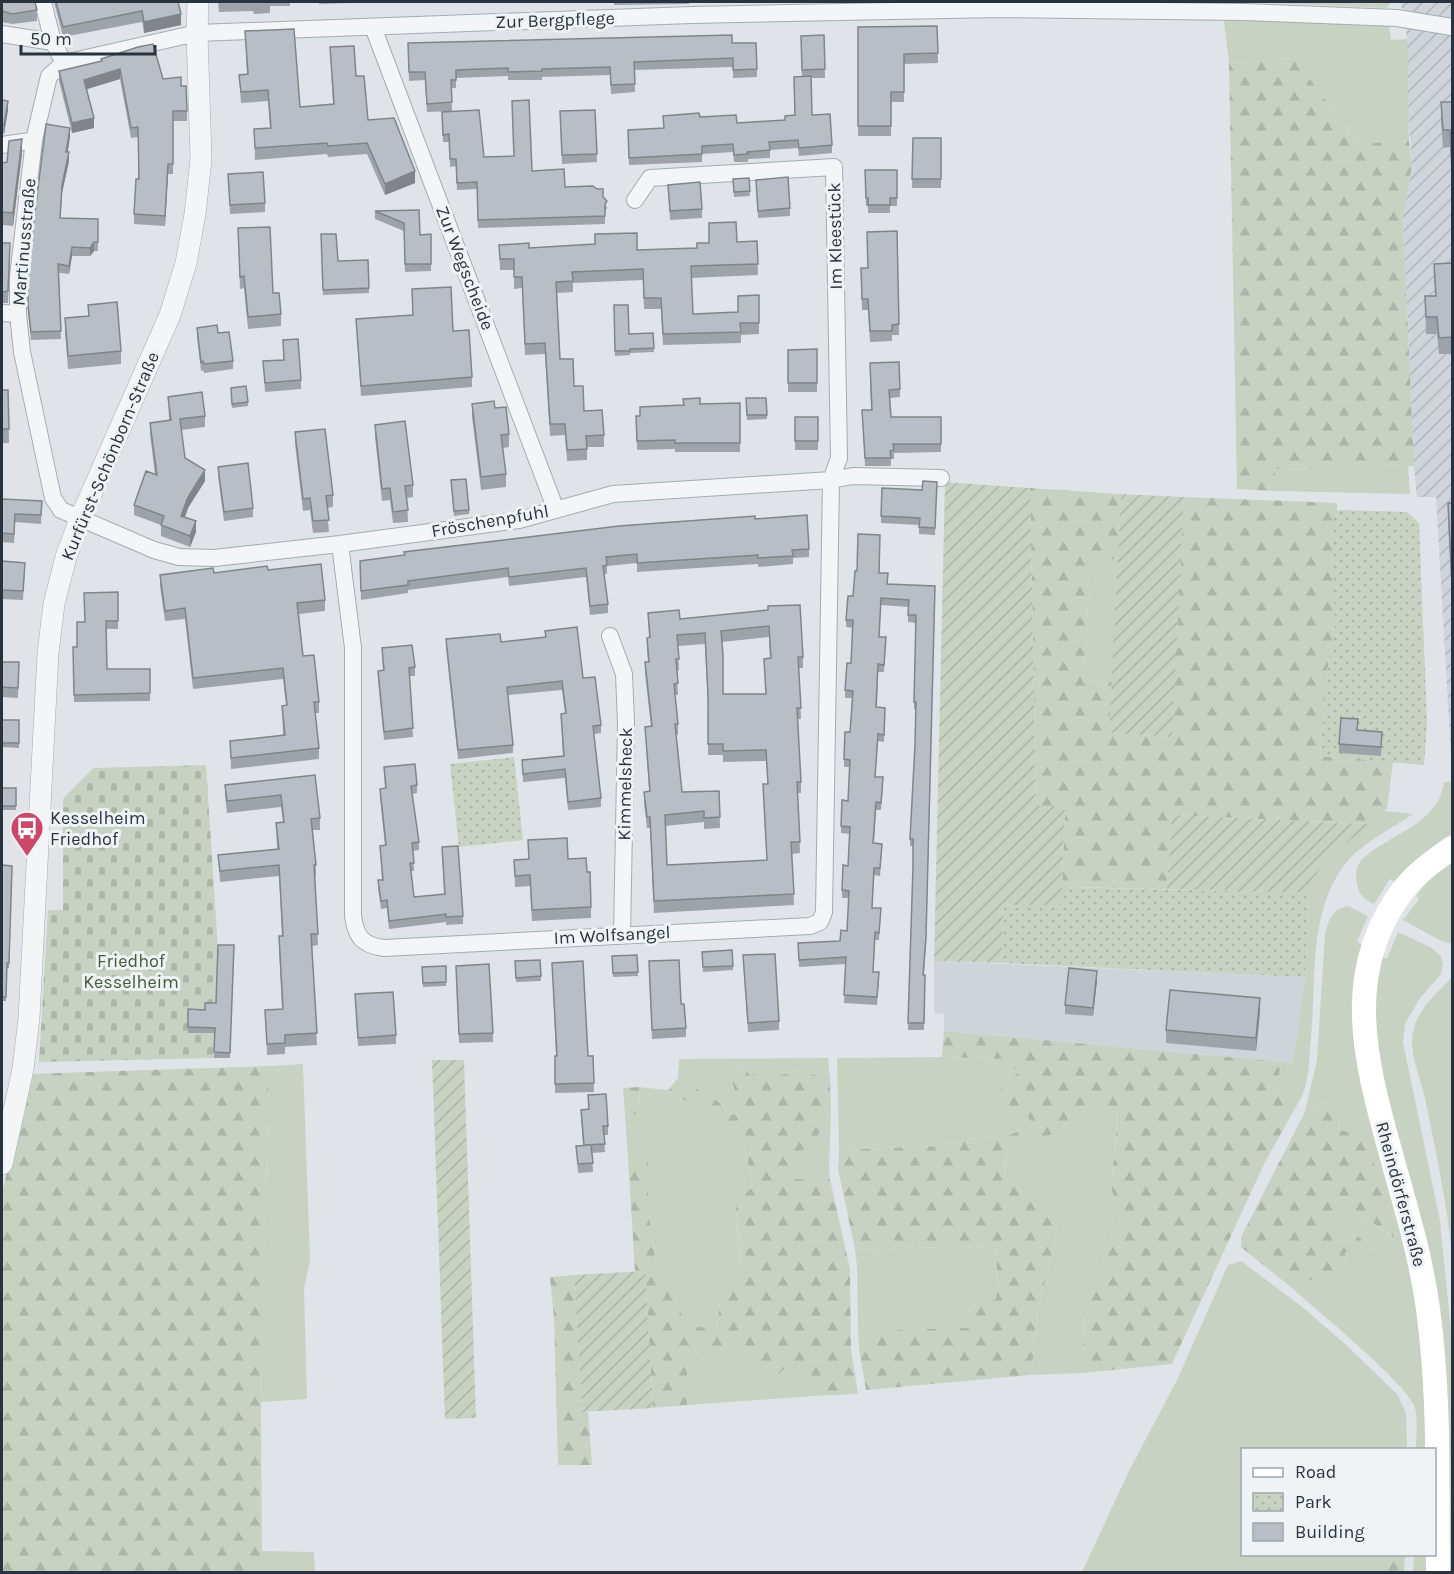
<svg xmlns="http://www.w3.org/2000/svg" width="1454" height="1574" viewBox="0 0 1454 1574" font-family="Karla,sans-serif">
  <defs>
    <pattern id="industrial-furrows" width="10" height="10" patternUnits="userSpaceOnUse" patternTransform="scale(1.5)"><rect width="10" height="10" fill="#ced4da"/><path d="M-1 1l2-2M0 10L10 0M9 11l2-2" fill="none" stroke="#b1b6bc"/></pattern>
    <pattern id="forest-firs" width="22" height="20" patternUnits="userSpaceOnUse" patternTransform="scale(1.5)"><rect width="22" height="20" fill="#c7d2c2"/><path d="M5 1l3.5 6h-7zM16 11l3.5 6h-7z" fill="#abb5a8"/></pattern>
    <pattern id="cemetery-stones" width="16" height="16" patternUnits="userSpaceOnUse" patternTransform="scale(1.5)"><rect width="16" height="16" fill="#c7d2c2"/><path d="M2 7V4a2 2 0 0 1 4 0v3zM10 15v-3a2 2 0 0 1 4 0v3z" fill="#abb5a8"/></pattern>
    <pattern id="park-dots" width="8" height="8" patternUnits="userSpaceOnUse" patternTransform="scale(1.5)"><rect width="8" height="8" fill="#c7d2c2"/><path d="M2 2h.1M6 6h.1" fill="none" stroke="#abb5a8" stroke-width="1.8" stroke-linecap="round"/></pattern>
    <pattern id="garden-furrows" width="10" height="10" patternUnits="userSpaceOnUse" patternTransform="scale(1.5)"><rect width="10" height="10" fill="#c7d2c2"/><path d="M-1 1l2-2M0 10L10 0M9 11l2-2" fill="none" stroke="#abb5a8"/></pattern>
  </defs>
  <rect width="100%" height="100%" fill="#e0e4e9"/>
  <path fill="#ced4da" d="M 934,961 L 1305,977 L 1293,1063 L 944,1031 L 944,1014 L 934,1013 Z"/>
  <path fill="url(#industrial-furrows)" d="M 1401,2 L 1452,2 L 1452,772 L 1436,497 L 1417,497 L 1414,466 L 1403,217 L 1412,165 L 1408,112 L 1406,11 L 1401,7 Z"/>
  <path fill="#c7d2c2" d="M 1250,2 L 1391,2 L 1387,8 Z
    M 1250,20 L 1389,25 L 1391,40 L 1407,39 L 1409,141 L 1359,145 L 1295,59 L 1229,62 L 1224,21 Z
    M 1408,466 L 1410,494 L 1274,491 L 1274,469 Z
    M 1118,556 L 1112,682 L 1083,683 L 1090,575 Z
    M 1444,782 L 1452,782 L 1452,834 C 1430,847 1411,863 1395,882 L 1390,879 L 1374,904 C 1365,900 1359,895 1357,884 C 1356,877 1355,869 1360,862 C 1372,847 1405,833 1421,820 C 1434,810 1442,798 1444,782 Z
    M 1384,811 L 1413,814 C 1396,825 1365,843 1352,856 C 1307,904 1317,976 1311,1036 C 1309,1058 1310,1085 1298,1103 L 1274,1094 L 1282,1062 L 1293,1063 L 1305,977 L 1310,893 L 1312,879 L 1335,852 Z
    M 1452,860 L 1452,944 L 1439,940 L 1403,920 L 1419,899 L 1416,896 L 1427,882 Z
    M 1348,906 L 1368,916 L 1357,941 L 1362,945 C 1339,1011 1360,1081 1377,1146 C 1390,1194 1405,1242 1413,1291 C 1423,1343 1424,1397 1426,1449 L 1416,1449 C 1416,1437 1418,1420 1415,1408 C 1408,1384 1315,1309 1292,1288 L 1325,1274 L 1337,1282 L 1348,1275 L 1345,1252 L 1356,1251 L 1355,1234 L 1332,1230 L 1329,1227 L 1339,1215 L 1353,1209 L 1393,1238 L 1338,1129 L 1341,1111 L 1323,1103 L 1305,1112 L 1317,1060 L 1325,934 C 1329,920 1332,908 1348,906 Z
    M 1398,932 L 1432,948 L 1441,957 L 1443,963 L 1441,974 L 1420,998 L 1405,1024 L 1403,1042 L 1440,1221 L 1452,1341 L 1452,1572 L 1446,1572 L 1396,1136 L 1375,1041 L 1374,998 L 1382,957 L 1387,959 Z
    M 1452,977 L 1452,1252 C 1446,1199 1435,1146 1424,1094 C 1419,1074 1409,1052 1413,1032 C 1419,1005 1437,995 1452,977 Z
    M 942,1057 L 1003,1059 L 1020,1072 L 1024,1106 L 1033,1126 L 1002,1138 L 965,1140 L 937,1146 L 839,1150 L 837,1058 Z
    M 828,1058 L 830,1078 L 797,1071 L 773,1077 L 752,1077 L 742,1067 L 731,1076 L 742,1115 L 729,1114 L 719,1101 L 669,1090 L 739,1133 L 747,1156 L 752,1188 L 735,1201 L 741,1267 L 720,1299 L 717,1330 L 687,1326 L 656,1267 L 648,1207 L 648,1157 L 628,1158 L 625,1115 L 640,1114 L 639,1087 L 668,1090 L 678,1078 L 679,1059 Z
    M 303,1064 L 310,1260 L 304,1289 L 307,1399 L 261,1402 L 269,1066 Z
    M 1096,1107 L 1118,1113 L 1111,1187 L 1120,1219 L 1105,1251 L 1099,1276 L 1084,1288 L 1083,1373 L 1031,1375 L 1038,1310 L 1058,1227 L 1006,1178 L 1005,1152 L 1065,1129 L 1068,1117 Z
    M 831,1112 L 829,1167 L 830,1179 L 784,1179 L 793,1151 L 811,1148 Z
    M 995,1246 L 998,1281 L 996,1300 L 970,1305 L 968,1331 L 858,1331 L 857,1266 L 855,1249 Z
    M 1241,1261 L 1301,1306 L 1344,1343 L 1397,1394 L 1406,1413 L 1407,1449 L 1242,1450 L 1242,1554 L 1377,1555 L 1375,1572 L 1082,1572 L 1129,1471 L 1177,1380 L 1228,1265 Z
    M 747,1346 L 775,1378 L 787,1366 L 814,1396 L 687,1405 L 687,1354 Z
    M 262,1551 L 314,1552 L 315,1572 L 262,1572 Z
    M 1414,1555 L 1427,1555 L 1427,1572 L 1413,1572 Z"/>
  <path fill="url(#forest-firs)" d="M 1295,59 L 1358,144 L 1409,141 L 1412,165 L 1403,217 L 1414,466 L 1275,469 L 1274,491 L 1237,489 L 1229,62 Z
    M 1030,488 L 1121,494 L 1118,556 L 1090,575 L 1083,683 L 1112,682 L 1110,733 L 1171,737 L 1184,497 L 1337,503 L 1337,511 L 1333,519 L 1335,626 L 1327,672 L 1320,756 L 1393,762 L 1387,808 L 1370,824 L 1172,815 L 1167,889 L 1062,887 L 1065,807 L 1036,806 Z
    M 944,1031 L 1282,1062 L 1274,1094 L 1298,1103 L 1264,1164 L 1172,1364 L 1083,1373 L 1084,1287 L 1099,1276 L 1105,1251 L 1120,1219 L 1111,1187 L 1118,1114 L 1096,1107 L 1068,1117 L 1065,1129 L 1005,1153 L 1006,1178 L 1058,1227 L 1038,1310 L 1031,1375 L 866,1390 L 859,1348 L 858,1331 L 968,1328 L 970,1305 L 996,1299 L 998,1281 L 995,1246 L 855,1249 L 838,1169 L 839,1150 L 937,1146 L 965,1140 L 1002,1138 L 1032,1126 L 1024,1106 L 1008,1107 L 1000,1086 L 1019,1072 L 1003,1059 L 942,1057 Z
    M 269,1066 L 261,1410 L 262,1572 L 2,1572 L 2,1194 L 28,1074 Z
    M 759,1066 L 773,1077 L 797,1071 L 830,1078 L 831,1112 L 811,1148 L 793,1152 L 784,1179 L 830,1179 L 850,1269 L 851,1349 L 858,1394 L 814,1396 L 787,1366 L 775,1378 L 747,1346 L 687,1354 L 687,1405 L 653,1408 L 645,1272 L 635,1272 L 628,1158 L 648,1156 L 648,1207 L 656,1267 L 687,1325 L 717,1330 L 720,1299 L 741,1264 L 735,1201 L 752,1188 L 747,1156 L 739,1133 L 668,1090 L 687,1083 L 719,1102 L 729,1114 L 741,1115 L 731,1076 L 742,1067 L 752,1077 Z
    M 639,1087 L 640,1114 L 625,1115 L 623,1088 Z
    M 1323,1103 L 1341,1111 L 1338,1129 L 1365,1138 L 1386,1200 L 1394,1238 L 1353,1209 L 1339,1215 L 1329,1227 C 1336,1233 1345,1231 1353,1234 C 1362,1237 1369,1248 1373,1256 L 1361,1260 L 1356,1252 L 1345,1252 L 1348,1275 L 1337,1283 L 1325,1274 L 1292,1288 L 1241,1247 L 1241,1237 L 1305,1112 Z
    M 574,1275 L 582,1411 L 588,1412 L 592,1465 L 558,1465 L 554,1319 L 550,1277 Z
    M 1377,1555 L 1405,1555 L 1404,1572 L 1375,1572 Z"/>
  <path fill="url(#cemetery-stones)" d="M 206,765 L 218,950 L 214,1058 L 39,1062 L 48,910 L 63,910 L 63,799 L 93,768 Z"/>
  <path fill="url(#park-dots)" d="M 1342,510 L 1407,512 L 1419,523 L 1427,722 L 1424,765 L 1320,756 L 1327,672 L 1335,626 L 1332,517 L 1337,511 Z
    M 514,757 L 523,840 L 459,847 L 450,764 Z
    M 1062,887 L 1310,893 L 1305,977 L 1001,963 L 1004,905 L 1060,905 Z"/>
  <path fill="url(#garden-furrows)" d="M 945,482 L 1030,488 L 1036,806 L 1065,806 L 1061,905 L 1004,905 L 1001,963 L 934,961 Z
    M 1121,494 L 1184,497 L 1172,737 L 1109,733 Z
    M 1172,815 L 1370,824 L 1335,852 L 1312,879 L 1310,893 L 1167,889 Z
    M 432,1060 L 464,1060 L 476,1418 L 445,1419 Z
    M 645,1271 L 653,1408 L 582,1412 L 574,1275 Z"/>
  <g fill="none" stroke-linecap="round" stroke-linejoin="round">
    <defs>
      <path id="minor" d="M 43,2 L 53,42 L 64,63
        M 373,27 L 556,510
        M 2,34 L 53,42
        M 2,145 L 30,141
        M 2,313 L 18,314
        M 941,478 L 853,476 L 831,480 L 613,494 L 519,520 L 340,544 L 214,558 L 179,557 L 154,550 L 61,510 L 53,498 L 22,352 L 18,314 L 18,277 L 34,140 L 49,76 L 64,63 L 197,33 L 691,15 L 999,9 L 1244,12 L 1397,18 L 1452,27
        M 340,544 L 353,648 L 353,916 C 356,937 362,945 384,948 L 810,926 L 820,922 L 824,912 L 831,480 L 839,458 L 834,167 L 650,178 L 635,200
        M 610,636 L 624,674 L 626,722 L 622,935"/>
      <path id="tertiary" d="M 2,1164 L 23,1069 L 29,1018 L 48,653 L 54,604 L 66,557 L 80,519 L 170,315 L 186,263 L 195,214 L 201,159 L 197,33 L 198,2"/>
    </defs>
    <use href="#minor" stroke="#a5abb3" stroke-width="18"/>
    <use href="#tertiary" stroke="#a5abb3" stroke-width="22"/>
    <use href="#minor" stroke="#f3f5f7" stroke-width="16"/>
    <use href="#tertiary" stroke="#f3f5f7" stroke-width="21"/>
    <path stroke="#fff" stroke-width="24" d="M 1438,1572 C 1437,1485 1440,1396 1428,1309 C 1421,1256 1405,1205 1391,1154 C 1366,1064 1340,971 1404,889 C 1417,872 1435,860 1452,848"/>
  </g>
  <path fill="#9ea3a9" fill-rule="evenodd" d="M 2,2 L 37,10 L 37,21 L 12,24 L 2,22 Z
    M 54,2 L 178,2 L 181,25 L 144,33 L 142,22 L 63,37 Z
    M 218,2 L 290,2 L 290,6 L 270,6 L 270,13 L 254,14 L 253,11 L 219,12 Z
    M 319,2 L 381,2 L 319,4 Z
    M 614,2 L 689,2 L 689,4 L 614,5 Z
    M 937,26 L 938,63 L 904,64 L 904,102 L 891,102 L 891,136 L 858,136 L 858,27 Z
    M 245,31 L 300,107 L 333,104 L 330,47 L 356,76 L 368,120 L 415,183 L 385,195 L 367,154 L 328,157 L 327,154 L 255,160 L 254,129 L 270,128 L 268,101 L 241,103 L 239,75 L 247,74 Z
    M 824,35 L 825,78 L 811,78 L 812,115 L 832,145 L 832,153 L 799,156 L 798,148 L 770,150 L 770,158 L 748,159 L 748,162 L 734,162 L 733,152 L 702,154 L 702,162 L 629,165 L 628,130 L 664,128 L 663,116 L 700,117 L 737,123 L 785,120 L 795,115 L 802,77 L 801,36 Z
    M 408,43 L 756,43 L 757,77 L 733,78 L 733,67 L 634,70 L 635,92 L 611,94 L 610,75 L 542,77 L 542,80 L 508,80 L 508,76 L 456,78 L 456,88 L 451,88 L 452,111 L 427,112 L 425,80 L 409,81 Z
    M 101,61 L 163,79 L 181,86 L 187,111 L 187,121 L 173,121 L 173,174 L 168,174 L 165,226 L 134,224 L 134,214 L 138,179 L 138,137 L 131,138 L 120,79 L 87,89 L 94,128 L 72,133 L 59,81 L 59,71 Z
    M 2,100 L 8,110 L 4,134 L 2,134 Z
    M 1441,102 L 1452,102 L 1452,185 L 1450,147 L 1443,148 L 1441,120 Z
    M 595,110 L 597,162 L 562,164 L 560,111 Z
    M 442,112 L 484,157 L 532,171 L 565,187 L 603,197 L 607,208 L 605,211 L 605,224 L 478,228 L 477,189 L 457,190 L 456,166 L 450,167 L 449,142 L 443,142 Z
    M 70,137 L 68,152 L 69,161 L 62,193 L 60,218 L 98,219 L 98,251 L 94,251 L 90,256 L 72,256 L 69,274 L 59,273 L 61,339 L 31,340 L 28,313 L 28,269 Z
    M 913,138 L 941,138 L 941,188 L 912,188 Z
    M 22,153 L 13,226 L 2,225 L 2,163 L 7,162 Z
    M 865,170 L 897,170 L 897,206 L 890,206 L 890,213 L 868,213 L 868,206 L 866,206 Z
    M 228,174 L 265,203 L 265,212 L 230,214 Z
    M 749,178 L 750,196 L 734,197 L 733,179 Z
    M 756,180 L 790,208 L 790,216 L 758,218 Z
    M 668,185 L 702,209 L 702,218 L 670,220 Z
    M 419,210 L 420,235 L 431,234 L 431,271 L 405,272 L 404,231 L 375,219 L 375,211 Z
    M 709,223 L 737,242 L 757,241 L 758,275 L 691,278 L 693,314 L 738,312 L 759,295 L 759,334 L 741,335 L 741,343 L 663,345 L 661,309 L 644,309 L 643,280 L 573,283 L 573,292 L 557,293 L 560,359 L 574,386 L 584,411 L 604,435 L 604,447 L 587,447 L 587,460 L 567,461 L 565,435 L 550,436 L 545,354 L 525,355 L 522,288 L 514,289 L 514,270 L 500,270 L 499,245 L 529,248 L 637,250 L 697,248 L 709,243 Z
    M 238,228 L 273,293 L 281,314 L 281,326 L 248,329 L 244,288 L 240,289 Z
    M 897,231 L 899,335 L 892,335 L 892,341 L 870,342 L 868,310 L 862,310 L 861,279 L 868,268 Z
    M 321,234 L 338,261 L 368,260 L 369,293 L 323,295 Z
    M 2,243 L 10,255 L 8,303 L 2,303 Z
    M 1452,263 L 1452,354 L 1439,354 L 1437,334 L 1426,334 L 1425,296 L 1435,296 L 1434,264 Z
    M 412,289 L 453,331 L 472,377 L 472,387 L 361,396 L 356,319 L 413,315 Z
    M 88,305 L 121,351 L 121,364 L 68,369 L 65,331 L 65,318 L 88,316 Z
    M 614,305 L 629,334 L 653,333 L 654,352 L 630,353 L 630,355 L 615,356 Z
    M 197,328 L 218,333 L 233,361 L 233,369 L 204,373 L 203,370 L 201,371 L 197,337 Z
    M 283,340 L 301,380 L 301,389 L 265,392 L 263,361 L 283,360 Z
    M 817,349 L 817,392 L 788,392 L 788,350 Z
    M 870,372 L 900,389 L 900,397 L 890,398 L 891,417 L 941,417 L 941,452 L 894,453 L 894,459 L 891,459 L 891,466 L 865,466 L 862,410 L 871,410 Z
    M 231,388 L 248,402 L 248,406 L 232,408 Z
    M 2,390 L 8,390 L 9,443 L 2,443 Z
    M 168,397 L 205,416 L 205,427 L 181,430 L 185,458 L 205,481 L 188,508 L 185,518 L 196,532 L 190,547 L 161,536 L 161,525 L 134,515 L 134,505 L 155,475 L 150,434 L 150,423 L 169,421 Z
    M 746,398 L 767,415 L 767,419 L 747,420 Z
    M 740,403 L 740,452 L 675,452 L 675,449 L 637,450 L 636,416 L 640,416 L 684,405 Z
    M 472,404 L 495,408 L 509,434 L 509,447 L 503,448 L 506,474 L 506,487 L 481,490 L 472,417 Z
    M 795,417 L 818,417 L 818,450 L 795,450 Z
    M 375,425 L 413,485 L 413,497 L 407,498 L 408,522 L 393,523 L 390,500 L 382,501 L 375,437 Z
    M 295,432 L 333,495 L 333,507 L 327,508 L 329,532 L 313,533 L 310,510 L 303,511 L 295,444 Z
    M 218,467 L 253,508 L 253,517 L 224,521 L 218,476 Z
    M 937,482 L 935,535 L 919,534 L 919,525 L 881,523 L 881,516 Z
    M 451,485 L 469,510 L 469,514 L 454,516 Z
    M 2,499 L 42,501 L 41,524 L 15,522 L 14,543 L 2,542 Z
    M 1448,503 L 1452,503 L 1452,600 L 1448,521 Z
    M 755,519 L 809,549 L 809,557 L 793,558 L 793,564 L 758,567 L 758,564 L 637,572 L 637,563 L 607,566 L 607,574 L 604,574 L 608,604 L 608,613 L 590,615 L 586,577 L 509,586 L 508,577 L 408,590 L 408,593 L 361,600 L 360,561 Z
    M 2,561 L 25,571 L 23,600 L 2,599 Z
    M 268,570 L 325,600 L 325,611 L 299,614 L 303,656 L 319,702 L 319,713 L 315,713 L 319,748 L 319,759 L 231,769 L 230,741 L 283,735 L 282,706 L 286,705 L 283,679 L 193,689 L 185,619 L 165,621 L 160,586 L 160,575 Z
    M 879,573 L 888,584 L 935,586 L 926,945 L 924,975 L 925,975 L 924,1030 L 908,1030 L 913,869 L 913,846 L 910,846 L 910,839 L 915,745 L 916,709 L 914,709 L 914,702 L 916,623 L 908,622 L 908,607 L 881,605 L 879,637 L 886,637 L 884,672 L 878,672 L 877,707 L 885,715 L 884,742 L 878,741 L 875,777 L 883,785 L 881,810 L 876,810 L 874,843 L 882,851 L 880,876 L 874,875 L 872,908 L 881,908 L 879,940 L 875,940 L 873,972 L 879,980 L 877,1005 L 844,1003 L 846,964 L 799,967 L 798,943 L 840,941 L 847,931 L 849,898 L 842,898 L 842,890 L 848,866 L 850,834 L 841,833 L 841,826 L 848,801 L 850,767 L 844,767 L 844,759 L 850,732 L 852,698 L 845,698 L 845,690 L 851,663 L 853,628 L 846,627 L 846,620 Z
    M 118,592 L 118,629 L 107,629 L 107,669 L 150,669 L 150,701 L 74,702 L 73,647 L 77,647 Z
    M 768,610 L 803,657 L 803,668 L 799,668 L 801,719 L 797,719 L 801,782 L 801,793 L 798,793 L 800,853 L 792,854 L 794,905 L 654,913 L 650,828 L 647,828 L 644,803 L 644,792 L 649,791 L 645,727 L 651,726 L 645,673 L 645,662 L 648,662 L 647,649 L 647,638 L 649,638 L 648,613 L 680,619 ZM 769,637 L 770,659 L 764,659 L 766,694 L 723,694 L 722,642 ZM 705,644 L 708,706 L 708,755 L 723,755 L 723,762 L 766,761 L 768,784 L 763,784 L 763,795 L 767,860 L 667,865 L 665,826 L 704,822 L 704,829 L 720,828 L 719,791 L 682,792 L 676,735 L 678,735 L 678,724 L 675,695 L 678,695 L 677,671 L 679,670 L 678,646 Z
    M 545,631 L 583,678 L 601,725 L 601,733 L 594,734 L 601,798 L 601,807 L 568,810 L 565,778 L 523,782 L 522,760 L 563,756 L 561,714 L 565,713 L 562,690 L 507,695 L 513,745 L 513,753 L 458,759 L 446,648 L 446,639 L 501,642 L 545,637 Z
    M 382,648 L 415,667 L 415,676 L 409,676 L 413,737 L 384,740 L 378,679 L 378,671 L 383,670 Z
    M 2,662 L 19,662 L 18,698 L 2,697 Z
    M 2,720 L 19,720 L 19,748 L 2,747 Z
    M 1358,730 L 1382,740 L 1381,756 L 1339,753 L 1339,744 Z
    M 384,767 L 417,785 L 417,793 L 412,794 L 419,842 L 419,850 L 413,851 L 414,871 L 411,871 L 414,897 L 444,894 L 442,847 L 463,916 L 463,924 L 446,925 L 446,922 L 389,929 L 387,908 L 381,909 L 378,888 L 378,880 L 382,880 L 380,846 L 385,845 L 380,797 L 380,789 L 385,788 Z
    M 315,775 L 320,818 L 320,830 L 313,830 L 316,865 L 316,876 L 315,876 L 318,945 L 312,946 L 317,1045 L 285,1047 L 285,1054 L 267,1055 L 265,1010 L 282,1009 L 279,948 L 279,936 L 282,936 L 279,876 L 220,882 L 218,855 L 277,849 L 276,823 L 283,822 L 281,807 L 227,813 L 225,796 L 225,785 Z
    M 2,788 L 16,788 L 16,810 L 2,810 Z
    M 528,840 L 568,859 L 587,872 L 591,907 L 591,918 L 532,921 L 530,886 L 515,887 L 514,860 L 529,860 Z
    M 2,865 L 12,866 L 9,968 L 7,968 L 6,1001 L 2,1001 Z
    M 234,945 L 230,1058 L 214,1058 L 215,1033 L 188,1033 L 188,1009 L 205,1010 L 216,1003 Z
    M 732,950 L 733,970 L 703,972 L 702,952 Z
    M 637,955 L 638,976 L 613,977 L 612,956 Z
    M 743,955 L 779,1021 L 779,1030 L 748,1032 Z
    M 540,960 L 541,981 L 516,982 L 515,961 Z
    M 649,961 L 681,1004 L 686,1028 L 686,1037 L 652,1039 Z
    M 552,963 L 588,1056 L 593,1056 L 594,1092 L 555,1093 L 555,1056 L 556,1056 Z
    M 446,966 L 446,986 L 423,987 L 422,967 Z
    M 456,975 L 493,1033 L 493,1042 L 459,1043 Z
    M 1097,980 L 1093,1016 L 1065,1014 L 1065,1005 Z
    M 355,994 L 396,1035 L 396,1044 L 358,1046 Z
    M 1260,1011 L 1256,1051 L 1166,1043 L 1166,1030 Z
    M 588,1095 L 608,1126 L 608,1135 L 604,1135 L 605,1152 L 592,1153 L 593,1172 L 578,1173 L 576,1146 L 583,1146 L 581,1110 L 589,1109 Z"/>
  <path fill="#81858a" d="M 181,14 L 181,25 L 144,33 L 144,22 Z
    M 120,69 L 120,79 L 84,90 L 84,80 Z
    M 8,101 L 8,110 L 4,134 L 4,125 Z
    M 94,118 L 94,128 L 72,133 L 72,123 Z
    M 70,128 L 70,137 L 66,160 L 66,152 Z
    M 22,139 L 22,153 L 13,226 L 13,213 Z
    M 69,152 L 69,161 L 62,193 L 60,227 L 62,185 Z
    M 168,164 L 168,174 L 165,226 L 165,216 Z
    M 415,171 L 415,183 L 385,195 L 385,184 Z
    M 94,242 L 94,251 L 90,256 L 90,248 Z
    M 72,247 L 72,256 L 69,274 L 69,266 Z
    M 205,470 L 205,481 L 188,508 L 181,527 L 181,516 L 188,497 Z
    M 196,521 L 196,532 L 190,547 L 190,536 Z
    M 1097,971 L 1097,980 L 1093,1016 L 1093,1008 Z
    M 1260,998 L 1260,1011 L 1256,1051 L 1256,1038 Z"/>
  <path fill="#b8bec5" stroke="#81858a" stroke-width="1.5" fill-rule="evenodd" d="M 2,2 L 35,2 L 37,10 L 12,14 L 2,11 Z
    M 56,2 L 178,2 L 181,14 L 144,22 L 142,11 L 63,27 Z
    M 937,26 L 938,53 L 904,54 L 904,92 L 891,92 L 891,126 L 858,126 L 858,27 Z
    M 294,29 L 300,107 L 334,104 L 330,47 L 354,46 L 356,76 L 364,76 L 368,120 L 394,118 L 415,171 L 385,184 L 367,143 L 328,146 L 327,143 L 255,148 L 254,129 L 271,128 L 268,90 L 241,92 L 239,75 L 248,74 L 245,31 Z
    M 732,35 L 732,43 L 756,43 L 757,69 L 733,70 L 733,58 L 634,62 L 635,84 L 611,85 L 610,67 L 542,69 L 542,71 L 508,72 L 508,68 L 456,70 L 456,80 L 451,80 L 452,102 L 427,104 L 425,72 L 409,72 L 408,43 Z
    M 824,35 L 825,69 L 802,70 L 801,36 Z
    M 153,44 L 163,79 L 181,77 L 181,86 L 186,86 L 187,111 L 173,111 L 173,164 L 168,164 L 165,216 L 134,214 L 136,179 L 139,179 L 138,127 L 131,128 L 120,69 L 84,80 L 94,118 L 72,123 L 59,71 L 102,61 L 101,59 L 138,47 Z
    M 811,76 L 812,115 L 830,114 L 832,145 L 799,148 L 798,140 L 769,142 L 770,150 L 747,152 L 748,154 L 734,155 L 733,144 L 702,146 L 702,154 L 629,158 L 628,130 L 664,128 L 663,116 L 699,113 L 700,117 L 736,115 L 737,123 L 785,120 L 785,116 L 795,115 L 794,77 Z
    M 2,100 L 8,101 L 4,125 L 2,125 Z
    M 529,100 L 532,171 L 564,169 L 565,187 L 593,186 L 597,189 L 603,189 L 603,197 L 607,201 L 605,204 L 605,216 L 478,220 L 477,182 L 457,183 L 456,159 L 450,159 L 449,134 L 443,135 L 442,112 L 479,110 L 484,157 L 514,156 L 512,101 Z
    M 1441,102 L 1452,102 L 1452,167 L 1450,130 L 1443,130 Z
    M 595,110 L 597,154 L 562,155 L 560,111 Z
    M 46,124 L 70,128 L 66,152 L 69,152 L 62,185 L 60,218 L 98,219 L 98,242 L 94,242 L 90,248 L 72,247 L 69,266 L 58,264 L 61,331 L 31,332 L 28,305 L 28,269 Z
    M 913,138 L 941,138 L 941,179 L 912,179 Z
    M 22,139 L 13,213 L 2,212 L 2,163 L 7,162 L 9,141 Z
    M 865,170 L 897,170 L 897,198 L 890,198 L 890,205 L 868,205 L 868,198 L 866,198 Z
    M 263,172 L 265,203 L 230,205 L 228,174 Z
    M 788,177 L 790,208 L 758,211 L 756,180 Z
    M 749,178 L 750,191 L 734,192 L 733,179 Z
    M 700,182 L 702,209 L 670,211 L 668,185 Z
    M 419,210 L 420,235 L 431,234 L 431,264 L 405,264 L 404,223 L 375,211 Z
    M 736,222 L 737,242 L 757,241 L 758,264 L 691,266 L 693,314 L 738,312 L 738,296 L 759,295 L 759,323 L 740,323 L 741,332 L 663,334 L 661,298 L 644,298 L 643,269 L 572,272 L 573,281 L 556,282 L 560,359 L 573,359 L 574,386 L 583,386 L 584,411 L 602,410 L 604,435 L 586,436 L 587,449 L 567,450 L 565,424 L 550,424 L 545,343 L 525,344 L 522,277 L 514,277 L 514,259 L 500,259 L 499,245 L 529,243 L 529,248 L 595,244 L 595,234 L 637,233 L 637,250 L 697,248 L 697,243 L 709,243 L 709,223 Z
    M 270,227 L 273,293 L 279,293 L 281,314 L 248,317 L 244,276 L 240,277 L 238,228 Z
    M 897,231 L 899,324 L 892,325 L 892,331 L 870,331 L 868,299 L 862,299 L 861,268 L 868,268 L 867,232 Z
    M 321,234 L 336,234 L 338,261 L 368,260 L 369,288 L 323,290 Z
    M 2,243 L 10,243 L 8,291 L 2,292 Z
    M 1452,263 L 1452,337 L 1439,338 L 1437,317 L 1426,317 L 1425,296 L 1436,296 L 1434,264 Z
    M 451,287 L 453,331 L 469,330 L 472,377 L 361,386 L 356,319 L 413,315 L 412,289 Z
    M 117,302 L 121,351 L 68,356 L 65,318 L 89,316 L 88,305 Z
    M 614,305 L 628,305 L 629,334 L 653,333 L 654,348 L 630,349 L 630,351 L 615,351 Z
    M 217,325 L 218,333 L 229,332 L 233,361 L 204,364 L 203,361 L 201,362 L 197,328 Z
    M 298,339 L 301,380 L 265,383 L 263,361 L 284,360 L 283,340 Z
    M 817,349 L 817,383 L 788,383 L 788,350 Z
    M 899,362 L 900,389 L 889,390 L 891,417 L 941,417 L 941,444 L 893,444 L 894,450 L 890,451 L 891,458 L 865,458 L 862,410 L 872,410 L 870,363 Z
    M 246,386 L 248,402 L 232,404 L 231,388 Z
    M 2,390 L 8,390 L 9,429 L 2,429 Z
    M 202,392 L 205,416 L 180,419 L 185,458 L 205,470 L 188,497 L 181,516 L 196,521 L 190,536 L 161,525 L 164,516 L 134,505 L 146,471 L 157,475 L 150,423 L 171,420 L 168,397 Z
    M 700,398 L 700,404 L 740,403 L 740,443 L 675,443 L 675,440 L 637,441 L 636,416 L 640,416 L 640,407 L 684,405 L 683,399 Z
    M 746,398 L 766,398 L 767,415 L 747,415 Z
    M 494,401 L 495,408 L 506,407 L 509,434 L 501,435 L 506,474 L 481,477 L 472,404 Z
    M 795,417 L 818,417 L 818,441 L 795,441 Z
    M 405,421 L 413,485 L 405,486 L 408,510 L 393,512 L 390,488 L 382,489 L 375,425 Z
    M 325,429 L 333,495 L 326,496 L 329,520 L 313,521 L 310,498 L 303,499 L 295,432 Z
    M 248,463 L 253,508 L 224,512 L 218,467 Z
    M 466,479 L 469,510 L 454,511 L 451,480 Z
    M 923,481 L 937,482 L 935,528 L 919,527 L 920,518 L 881,516 L 882,488 L 922,490 Z
    M 2,499 L 42,501 L 41,515 L 15,514 L 14,534 L 2,533 Z
    M 1448,503 L 1452,503 L 1452,583 Z
    M 807,515 L 809,549 L 792,550 L 793,556 L 758,558 L 758,555 L 637,563 L 637,554 L 606,557 L 607,565 L 603,566 L 608,604 L 590,606 L 586,568 L 509,577 L 508,568 L 408,581 L 408,585 L 361,591 L 360,561 L 405,555 L 404,552 L 619,526 L 755,516 L 755,519 Z
    M 858,534 L 880,535 L 879,573 L 888,573 L 887,584 L 935,586 L 926,937 L 923,975 L 925,975 L 924,1023 L 908,1023 L 913,866 L 913,839 L 910,839 L 915,745 L 916,702 L 914,702 L 916,615 L 908,615 L 909,600 L 881,598 L 879,637 L 886,637 L 884,665 L 878,664 L 876,707 L 885,708 L 884,735 L 878,734 L 875,777 L 883,777 L 881,803 L 876,802 L 873,843 L 882,844 L 880,868 L 874,868 L 872,908 L 881,908 L 879,933 L 875,932 L 873,972 L 879,972 L 877,997 L 844,995 L 846,957 L 799,960 L 798,943 L 840,941 L 841,930 L 847,931 L 849,891 L 842,890 L 843,865 L 848,866 L 850,827 L 841,826 L 842,800 L 848,801 L 850,760 L 844,759 L 845,732 L 850,732 L 853,691 L 845,690 L 847,663 L 851,663 L 853,620 L 846,620 L 848,596 L 853,596 L 855,571 L 857,571 Z
    M 2,561 L 25,563 L 23,591 L 2,590 Z
    M 321,564 L 325,600 L 297,603 L 303,656 L 314,655 L 319,702 L 314,702 L 319,748 L 231,758 L 230,741 L 285,735 L 282,706 L 287,705 L 283,668 L 193,678 L 185,608 L 165,611 L 160,575 L 213,568 L 214,573 L 267,566 L 268,570 Z
    M 118,592 L 118,621 L 106,621 L 107,669 L 150,669 L 150,693 L 74,695 L 73,647 L 77,647 L 77,622 L 85,622 L 84,593 Z
    M 800,605 L 803,657 L 798,657 L 801,708 L 797,708 L 801,782 L 797,782 L 800,842 L 791,842 L 794,894 L 654,901 L 650,817 L 647,817 L 644,792 L 650,791 L 645,727 L 652,726 L 645,662 L 649,662 L 647,638 L 650,637 L 648,613 L 679,610 L 680,619 L 768,610 L 768,606 ZM 769,626 L 771,658 L 764,659 L 766,694 L 723,694 L 723,655 L 721,631 ZM 705,633 L 708,695 L 708,744 L 723,744 L 723,751 L 766,750 L 768,784 L 763,784 L 767,860 L 667,865 L 665,815 L 704,811 L 704,818 L 720,817 L 719,791 L 682,792 L 675,724 L 678,724 L 674,684 L 678,683 L 676,659 L 679,659 L 677,635 Z
    M 577,627 L 583,678 L 595,677 L 601,725 L 593,726 L 601,798 L 568,802 L 565,769 L 523,774 L 522,760 L 564,756 L 561,714 L 566,713 L 562,681 L 507,687 L 513,745 L 458,750 L 446,639 L 500,634 L 501,642 L 546,637 L 545,631 Z
    M 412,645 L 415,667 L 409,668 L 413,728 L 384,732 L 378,671 L 384,670 L 382,648 Z
    M 2,662 L 19,662 L 18,688 L 2,687 Z
    M 1341,718 L 1358,719 L 1357,730 L 1382,732 L 1381,747 L 1339,744 Z
    M 2,720 L 19,720 L 19,743 L 2,743 Z
    M 415,764 L 417,785 L 411,786 L 419,842 L 412,843 L 414,863 L 410,863 L 414,897 L 445,894 L 442,847 L 458,846 L 463,916 L 446,917 L 446,914 L 389,921 L 387,900 L 381,901 L 378,880 L 383,880 L 380,846 L 386,845 L 380,789 L 386,788 L 384,767 Z
    M 315,775 L 320,818 L 311,819 L 316,865 L 314,865 L 318,934 L 311,934 L 317,1033 L 285,1035 L 285,1043 L 267,1044 L 265,1010 L 283,1009 L 279,936 L 283,936 L 279,865 L 220,871 L 218,855 L 279,849 L 276,823 L 284,822 L 281,795 L 227,801 L 225,785 Z
    M 2,788 L 16,788 L 16,806 L 2,806 Z
    M 567,838 L 568,859 L 586,858 L 587,872 L 590,872 L 591,907 L 532,910 L 530,875 L 515,876 L 514,860 L 529,859 L 528,840 Z
    M 2,865 L 12,866 L 9,963 L 7,963 L 6,997 L 2,997 Z
    M 218,945 L 234,945 L 230,1053 L 214,1052 L 215,1028 L 188,1027 L 188,1009 L 205,1010 L 205,1003 L 216,1003 Z
    M 732,950 L 733,966 L 703,967 L 702,952 Z
    M 775,954 L 779,1021 L 748,1023 L 743,955 Z
    M 637,955 L 638,972 L 613,973 L 612,956 Z
    M 540,960 L 541,976 L 516,978 L 515,961 Z
    M 679,960 L 681,1004 L 684,1004 L 686,1028 L 652,1030 L 649,961 Z
    M 583,961 L 588,1056 L 593,1056 L 594,1083 L 555,1084 L 555,1056 L 557,1056 L 552,963 Z
    M 489,964 L 493,1033 L 459,1034 L 456,966 Z
    M 446,966 L 446,982 L 423,983 L 422,967 Z
    M 1069,968 L 1097,971 L 1093,1008 L 1065,1005 Z
    M 1170,990 L 1260,998 L 1256,1038 L 1166,1030 Z
    M 393,992 L 396,1035 L 358,1038 L 355,994 Z
    M 606,1094 L 608,1126 L 603,1126 L 605,1144 L 584,1145 L 581,1110 L 589,1109 L 588,1095 Z
    M 591,1145 L 593,1163 L 578,1164 L 576,1146 Z"/>
  <defs>
    <symbol id="bus-pin" viewBox="-11 -11 22 30"><path d="M0 17L-7.5 6A9.5 9.5 0 1 1 7.5 6Z" fill="#c94969" stroke="#f0f3f6"/><path d="M-5-6H5V4H4V6H2V4H-2V6H-4V4H-5ZM-3.5-4V0h7V-4ZM-3.5 1.2v1.5H-2V1.2ZM2 1.2v1.5H3.5V1.2Z" fill="#fff"/></symbol>
  </defs>
  <g fill-rule="evenodd">
    <use href="#bus-pin" x="8" y="809" width="38" height="52"/>
  </g>
  <g text-anchor="middle" dominant-baseline="central" stroke-width="6" stroke-linejoin="round" paint-order="stroke">
    <g font-size="18" fill="#29333f" stroke="#f0f3f6">
      <text transform="translate(555 20) rotate(-2)">Zur Bergpflege</text>
      <text transform="translate(835 236) rotate(-91)">Im Kleestück</text>
      <text transform="translate(24 242) rotate(-85)">Martinusstraße</text>
      <text transform="translate(465 268) rotate(69)">Zur Wegscheide</text>
      <text transform="translate(110 456) rotate(-67)">Kurfürst-Schönborn-Straße</text>
      <text transform="translate(490 521) rotate(-10)">Fröschenpfuhl</text>
      <text transform="translate(625 784) rotate(-89)">Kimmelsheck</text>
      <text transform="translate(612 935) rotate(-3)">Im Wolfsangel</text>
      <text transform="translate(1401 1194) rotate(75)">Rheindörferstraße</text>
    </g>
    <g font-size="18" fill="#29333f" stroke="#f0f3f6" text-anchor="start">
      <text x="50" y="818">Kesselheim<tspan x="50" dy="21">Friedhof</tspan></text>
    </g>
    <g font-size="18" fill="#415b37" stroke="#f0f3f6">
      <text x="131" y="961">Friedhof<tspan x="131" dy="21">Kesselheim</tspan></text>
    </g>
  </g>
  <rect width="1454" height="1574" fill="none" stroke="#29333f" stroke-width="6"/>
  <rect x="1241" y="1448" width="195" height="108" fill="#f0f3f6" stroke="#a0a6ad" stroke-width="1.5"/>
  <rect x="1253" y="1468" width="30" height="9" fill="#ffffff" stroke="#a0a6ad" stroke-width="1.5"/>
  <text x="1295" y="1478" font-size="18" fill="#29333f">Road</text>
  <rect x="1253" y="1493" width="30" height="18" fill="url(#park-dots)" stroke="#a0a6ad" stroke-width="1.5"/>
  <text x="1295" y="1508" font-size="18" fill="#29333f">Park</text>
  <rect x="1253" y="1523" width="30" height="18" fill="#b8bec5" stroke="#a0a6ad" stroke-width="1.5"/>
  <text x="1295" y="1538" font-size="18" fill="#29333f">Building</text>
  <path d="M21 45v9h134v-9" fill="none" stroke="#29333f" stroke-width="3"/>
  <text x="30" y="45" font-size="18" fill="#29333f" stroke="#f0f3f6" stroke-width="4.5" paint-order="stroke">50 m</text>
</svg>
